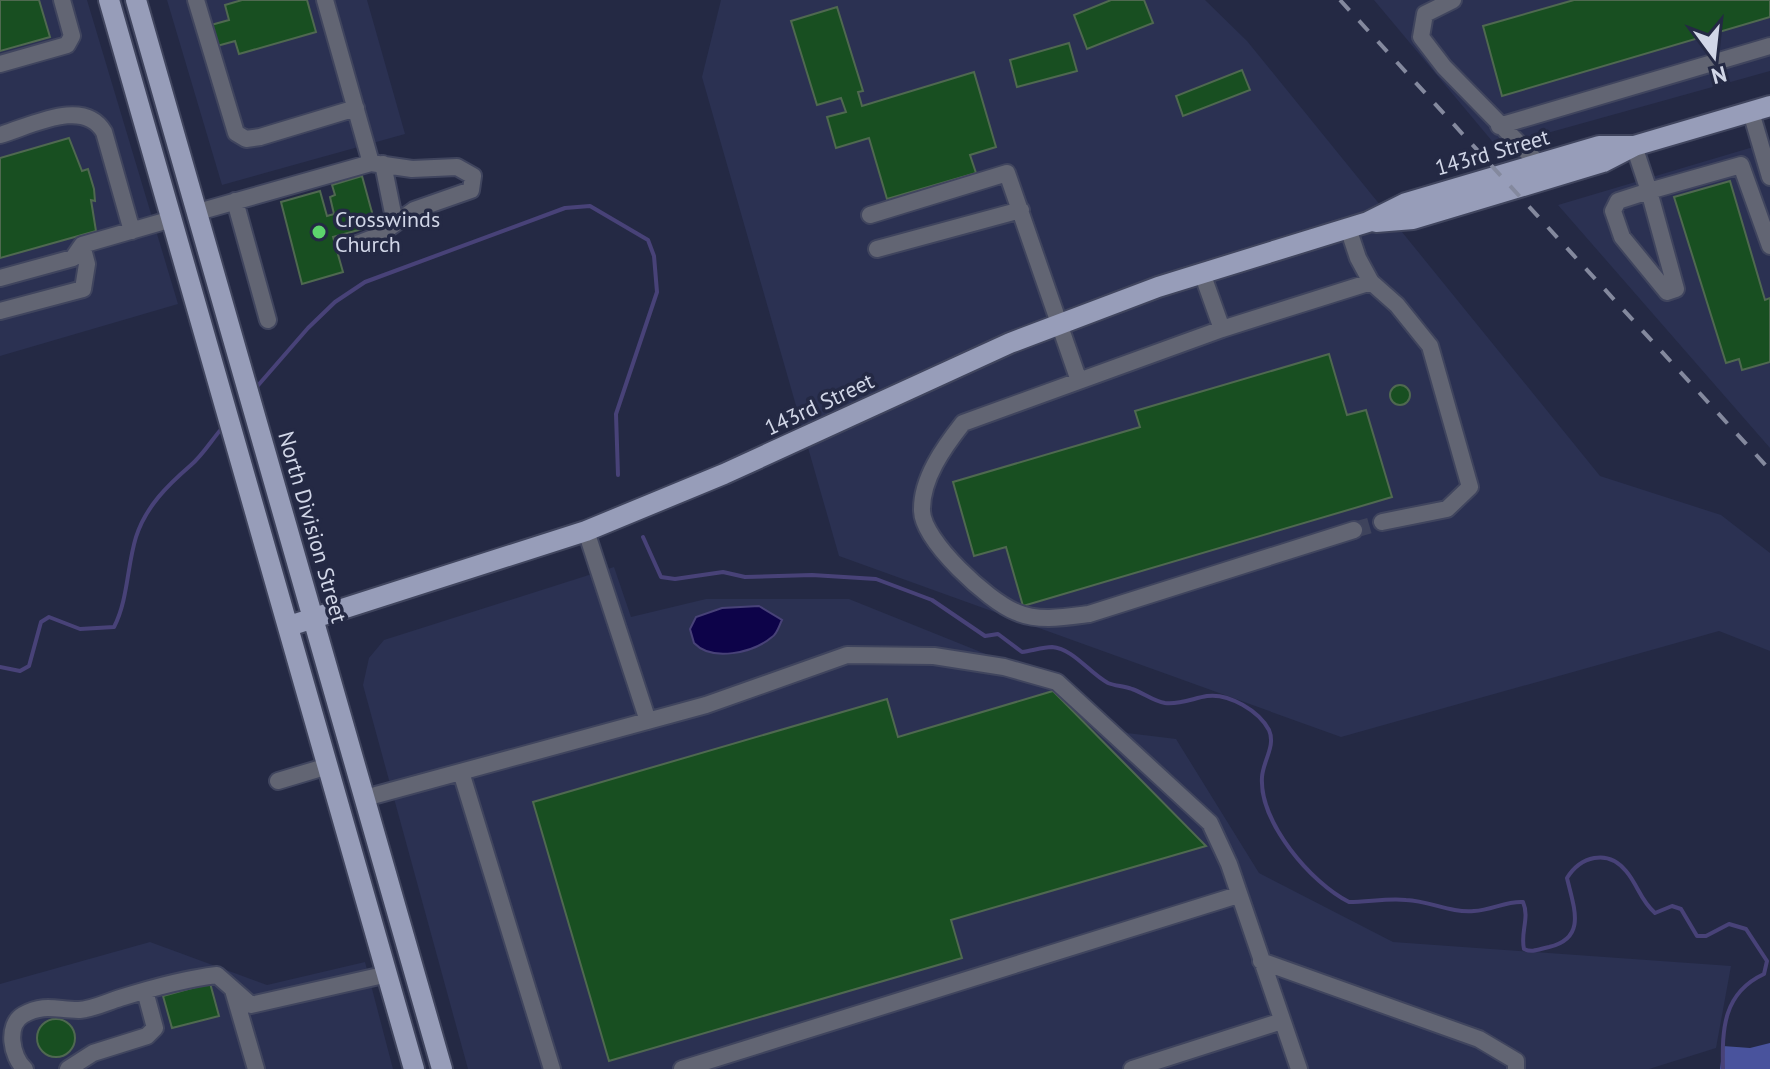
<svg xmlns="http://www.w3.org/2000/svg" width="1770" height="1069" viewBox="0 0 1770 1069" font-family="'PT Sans',sans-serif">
  <rect width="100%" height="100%" fill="#242944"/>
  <path fill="#2b3152" d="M 0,0 L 87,0 L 178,304 L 0,356 Z
    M 167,0 L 367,0 L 405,134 L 222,185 Z
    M 721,0 L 1205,0 L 1247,41 L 1600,476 L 1721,515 L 1770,553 L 1770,651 L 1719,631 L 1341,737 L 839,556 L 702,77 Z
    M 1374,0 L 1770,0 L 1770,71 L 1497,147 Z
    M 1770,142 L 1770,448 L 1558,205 Z
    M 614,567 L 631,617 L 706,599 L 849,599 L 1018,667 L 1127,733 L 1176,739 L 1259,873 L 1393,942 L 1731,966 L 1716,1048 L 1649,1069 L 468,1069 L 363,685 L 369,658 L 384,640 Z
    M 150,942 L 267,985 L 365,962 L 393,1069 L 0,1069 L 0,984 Z"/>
  <path fill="#49539d" d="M 1770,1043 L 1770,1069 L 1720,1069 L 1723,1046 L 1750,1048 Z"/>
  <path fill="#0d0349" stroke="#484278" stroke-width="2" d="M 759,606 L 782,620 C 779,626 777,634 772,637 C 753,653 712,662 694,643 L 690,629 L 696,617 L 722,608 Z"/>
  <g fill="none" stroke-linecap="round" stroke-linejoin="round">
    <path stroke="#484278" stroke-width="4" d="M 254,390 L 308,328 L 335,302 L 365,282 L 565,208 L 590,206 L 648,240 L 654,256 L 657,292 L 616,414 L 618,475
      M 643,537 L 661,577 L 675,579 L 723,572 L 745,577 L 812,575 L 876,579 L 932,600 L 985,636 L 998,634 L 1022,652 C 1031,651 1043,647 1052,647 C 1074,649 1089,673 1108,683 C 1115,686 1124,686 1132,689 C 1144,693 1153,701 1165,703 C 1179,705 1194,698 1207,696 C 1229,693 1259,711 1269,730 C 1276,746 1263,761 1262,777 C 1259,822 1311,883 1349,902 C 1368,902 1388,898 1406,900 C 1430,901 1450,913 1474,911 C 1492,910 1506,901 1523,902 C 1530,918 1520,932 1524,949 C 1533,953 1539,949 1549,947 C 1587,938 1574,908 1567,878 C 1580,857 1607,848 1626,871 C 1638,885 1640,900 1655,913 L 1672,906 L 1681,909 L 1697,936 L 1706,936 L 1729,924 L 1746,929 L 1767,961 L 1764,974 C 1723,993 1722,1029 1723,1069
      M 0,667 L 20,671 L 29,666 L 41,622 L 49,617 L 80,629 L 114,627 C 128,600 127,566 136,537 C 146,506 168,485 191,465 C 203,455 213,438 223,427"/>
  </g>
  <path fill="#184f21" stroke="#4f6950" stroke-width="2" d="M 0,0 L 39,0 L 50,37 L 0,51 Z
    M 242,0 L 307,0 L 316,32 L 239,54 L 235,41 L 217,46 L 211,25 L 229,20 L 225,5 Z
    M 1111,0 L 1144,0 L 1153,23 L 1087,49 L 1074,15 Z
    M 1574,0 L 1770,0 L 1770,17 L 1502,96 L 1483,26 Z
    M 837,7 L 863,91 L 858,92 L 862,106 L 974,72 L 996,147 L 970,155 L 976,173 L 887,199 L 869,138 L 836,148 L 827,117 L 846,112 L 841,98 L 817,105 L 791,21 Z
    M 1069,43 L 1077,71 L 1017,87 L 1010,60 Z
    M 1242,70 L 1250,90 L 1183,116 L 1176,96 Z
    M 69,138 L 82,171 L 88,169 L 94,189 L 95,201 L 91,200 L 96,231 L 0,258 L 0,158 Z
    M 362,176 L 373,216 L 363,219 L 366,228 L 333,237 L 343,272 L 302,284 L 281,202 L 320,191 L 327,216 L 334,214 L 330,197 L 335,195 L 332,185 Z
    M 1730,181 L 1765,300 L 1770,298 L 1770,362 L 1742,370 L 1739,359 L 1726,363 L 1674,197 Z
    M 1329,354 L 1347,415 L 1366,410 L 1392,497 L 1023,606 L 1006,547 L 974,556 L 953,482 L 1140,427 L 1135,411 Z
    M1390 395a10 10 0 1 1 20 0a10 10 0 1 1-20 0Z
    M 1053,691 L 1206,846 L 951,920 L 962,958 L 609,1061 L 533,802 L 887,699 L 898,737 Z
    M 210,983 L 219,1016 L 172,1028 L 163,996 Z
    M37 1038a19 19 0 1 1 38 0a19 19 0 1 1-38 0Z"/>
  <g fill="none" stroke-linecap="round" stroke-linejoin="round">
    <path stroke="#3e435c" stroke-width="16" stroke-dasharray="16 8" stroke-linecap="butt" d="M 1354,530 L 1382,522"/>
    <defs>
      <path id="minor" d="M 196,0 L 236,133 L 246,139 L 260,137 L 356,108
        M 1453,0 L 1425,14 L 1421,37 L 1444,67 L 1539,164
        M 0,64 L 67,45 L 72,36 L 62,0
        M 1751,112 L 1770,177
        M 1499,126 L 1770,46
        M 0,135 C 31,126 84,97 104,132 L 132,231
        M 1634,146 L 1649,191 L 1741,165 L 1770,246
        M 383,164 L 395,223
        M 1649,191 L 1676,289 L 1667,292 L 1622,237 L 1613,211 L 1618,201 Z
        M 235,201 L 268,320
        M 198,212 L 371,163 L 325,0
        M 870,215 L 1007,173 L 1079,381
        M 1348,228 L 1358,258 L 1371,282 L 1397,305 L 1430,346 L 1470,487 L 1447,509 L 1382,522
        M 357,244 L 378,236 L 414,210 L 471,190 L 473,176 L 457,167 L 412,169 L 371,163
        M 877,249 L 1021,210
        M 1202,273 L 1222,329 L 1371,282
        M 0,278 L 73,258 L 82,245 L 172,219
        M 0,311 L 83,289 L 87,264 L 82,245
        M 1222,329 L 963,423 C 944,447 921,479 922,511 C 923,541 988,601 1016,612 C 1038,622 1066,617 1089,614 L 1354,530
        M 586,531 L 648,721
        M 461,772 L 552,1069
        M 278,781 L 328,766
        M 365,798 L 706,705 L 847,655 L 934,656 L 1004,667 L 1057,682 L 1210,823 L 1229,864 L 1299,1069
        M 1261,961 L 1479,1039 L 1516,1061 L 1516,1069
        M 233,990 L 256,1069
        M 25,1069 C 11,1057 6,1025 23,1015 C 44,1003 57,1010 78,1010 C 91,1010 107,1002 120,998 C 152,988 183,979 217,975 L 251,1005 L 388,974
        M 68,1069 L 93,1053 L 147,1036 L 155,1028 L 145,991
        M 682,1069 L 1238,895
        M 1132,1069 L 1282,1021"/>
      <path id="major" d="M 109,0 L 414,1069
        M 136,0 L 442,1069
        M 1376,222 L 1413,219 L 1603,162 L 1634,146 L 1770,106
        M 289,626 L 586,531 L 724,474 L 1010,343 L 1158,287 L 1368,222 L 1406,203 L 1599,146 L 1634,146"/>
    </defs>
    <use href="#minor" stroke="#40455e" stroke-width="20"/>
    <use href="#major" stroke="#40455e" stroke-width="24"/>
    <use href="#minor" stroke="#626573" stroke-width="16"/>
    <use href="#major" stroke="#979db9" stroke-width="20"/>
    <path stroke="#84899e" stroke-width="4" stroke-dasharray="14 14" stroke-linecap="butt" d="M 1340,0 L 1770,470"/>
  </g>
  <circle fill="#5dd56d" stroke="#242944" stroke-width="3" cx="319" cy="232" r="8"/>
  <g text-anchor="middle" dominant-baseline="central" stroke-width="7" stroke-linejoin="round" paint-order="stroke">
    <g font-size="22" fill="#d1d6e7" stroke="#242944">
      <text transform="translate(1492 152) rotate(-16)">143rd Street</text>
      <text transform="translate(819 404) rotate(-25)">143rd Street</text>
      <text transform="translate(313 527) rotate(74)">North Division Street</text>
    </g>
    <g font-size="22" fill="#d1d6e7" stroke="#242944" text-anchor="start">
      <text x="335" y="219">Crosswinds<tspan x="335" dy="25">Church</tspan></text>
    </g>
  </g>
  <g transform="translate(1714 56) rotate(165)" stroke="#242944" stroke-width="6" paint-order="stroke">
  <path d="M0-6L14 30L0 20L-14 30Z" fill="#d1d6e7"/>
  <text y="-12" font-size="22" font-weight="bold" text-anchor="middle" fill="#d1d6e7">N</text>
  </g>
</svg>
